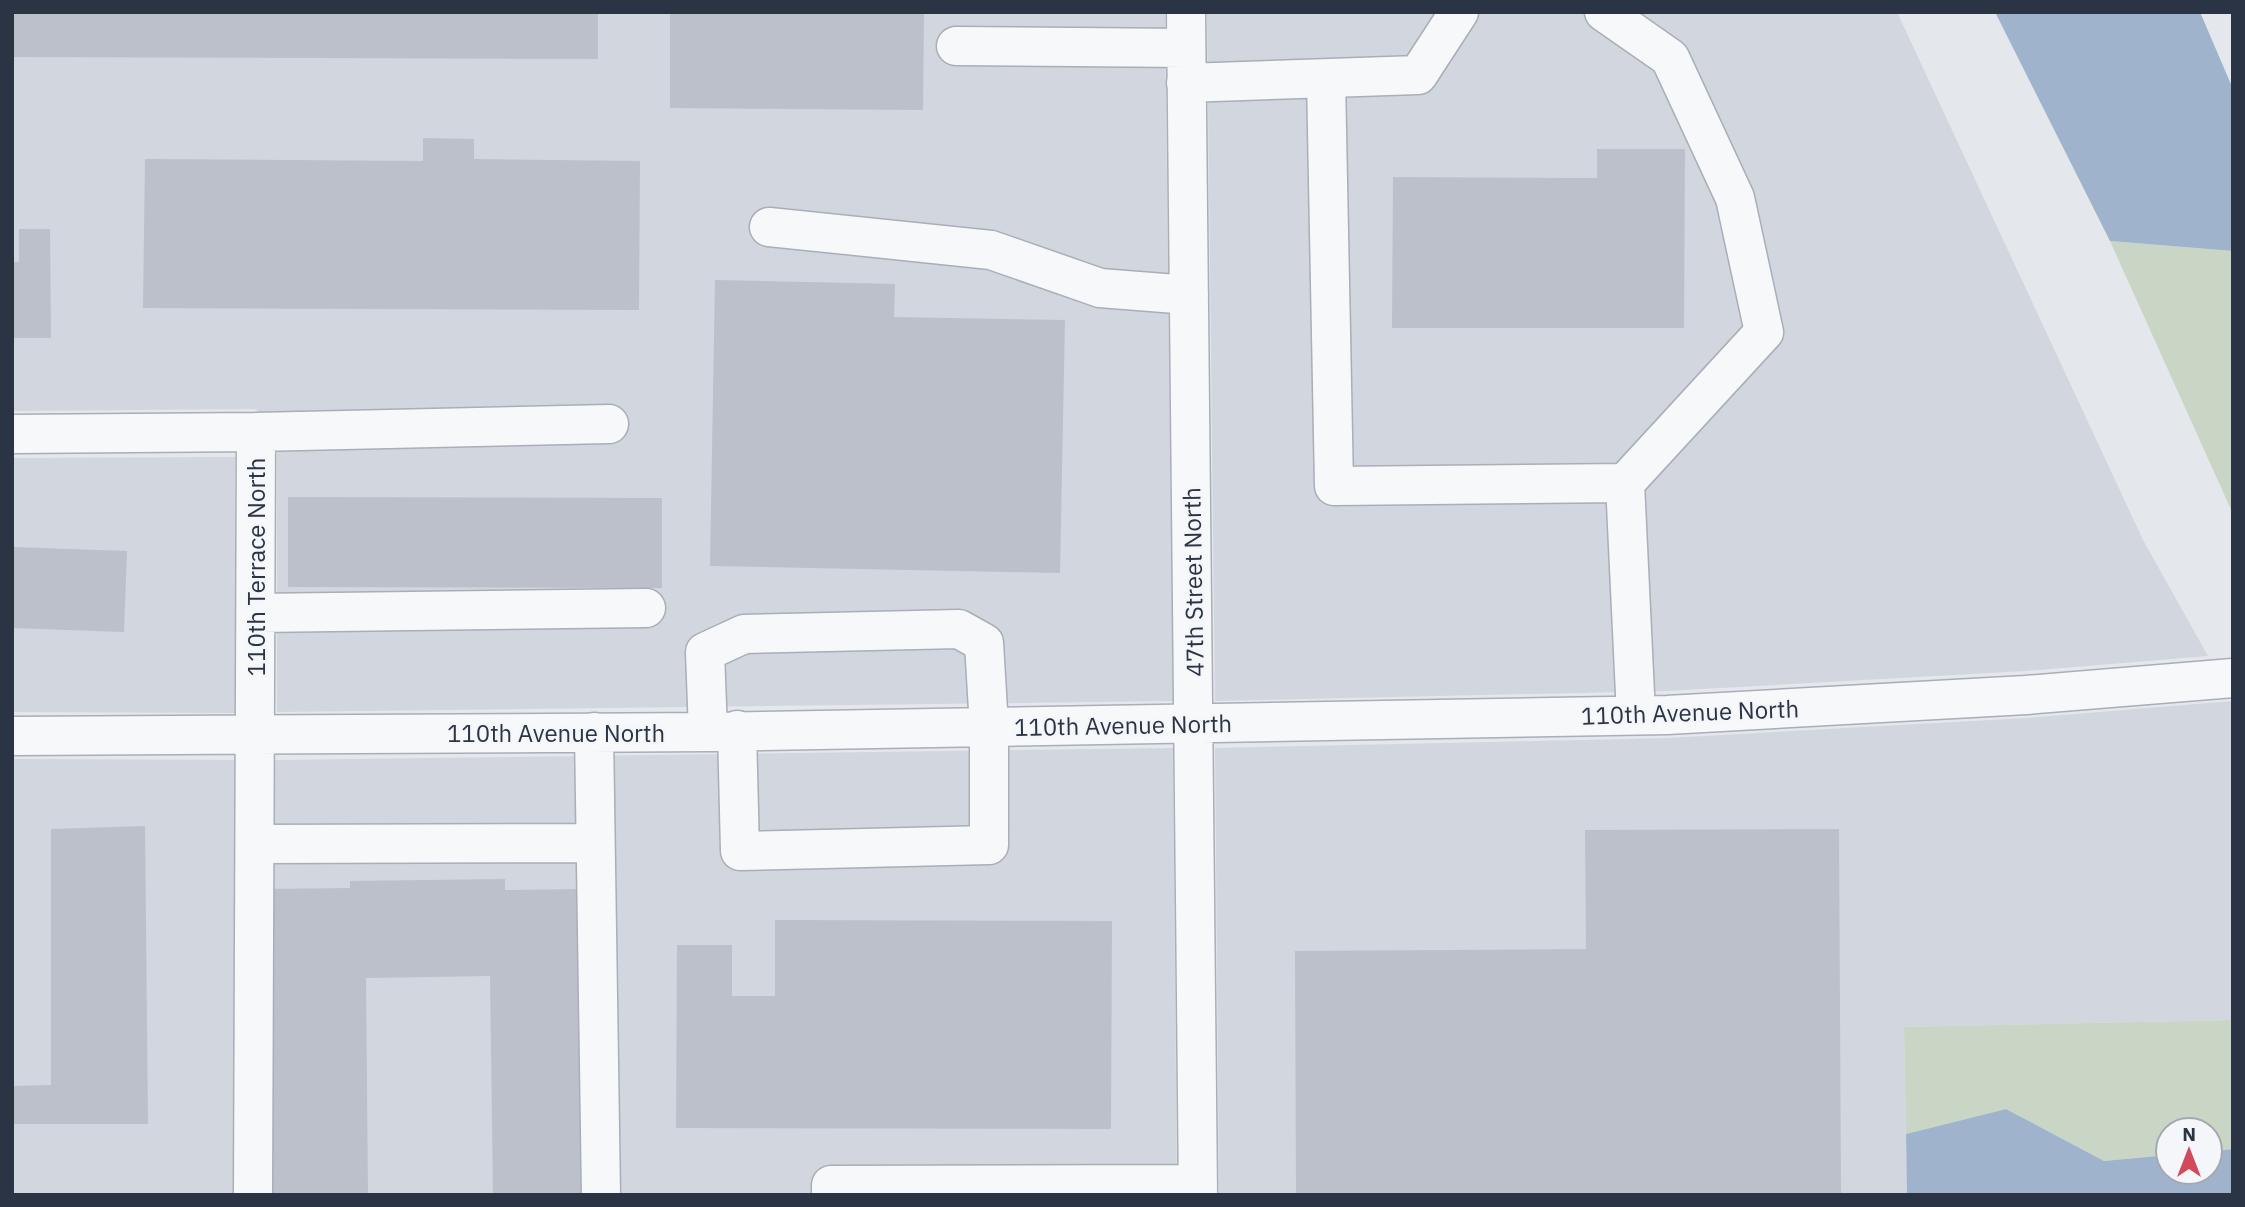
<svg xmlns="http://www.w3.org/2000/svg" width="2245" height="1207" viewBox="0 0 2245 1207" font-family="'IBM Plex Sans',sans-serif">
  <rect width="100%" height="100%" fill="#e4e7ec"/>
  <path fill="#d2d6de" d="M 12,12 L 1165,12 L 1173,701 L 277,712 L 277,432 L 256,409 L 12,411 Z
    M 1207,12 L 1897,12 L 2143,540 L 2208,656 L 2025,671 L 1666,691 L 1215,701 Z
    M 235,457 L 235,713 L 12,712 L 12,458 Z
    M 2233,701 L 2233,1020 L 1904,1027 L 1907,1195 L 1219,1195 L 1215,748 L 1668,738 L 2027,718 Z
    M 1173,748 L 1177,1195 L 12,1195 L 12,759 L 277,760 Z"/>
  <path fill="#c9d6c5" d="M 2110,241 L 2233,251 L 2233,514 Z
    M 2233,1020 L 2233,1149 L 2210,1151 L 2210,1130 L 2168,1130 L 2168,1155 L 2104,1161 L 2006,1109 L 1906,1134 L 1904,1027 Z"/>
  <path fill="#9fb4cc" d="M 1995,12 L 2200,12 L 2233,89 L 2233,251 L 2110,241 Z
    M 2006,1109 L 2104,1161 L 2168,1155 L 2168,1172 L 2210,1172 L 2210,1151 L 2233,1149 L 2233,1195 L 1907,1195 L 1906,1134 Z"/>
  <path fill="#bbc0ca" d="M 12,12 L 598,12 L 598,59 L 12,57 Z
    M 670,12 L 924,12 L 923,110 L 670,108 Z
    M 423,138 L 474,139 L 474,159 L 640,161 L 639,310 L 143,308 L 145,159 L 423,161 Z
    M 1597,149 L 1685,149 L 1684,328 L 1392,328 L 1393,177 L 1597,178 Z
    M 19,229 L 50,229 L 51,338 L 12,338 L 12,262 L 19,262 Z
    M 715,280 L 895,284 L 894,317 L 1065,320 L 1060,573 L 710,566 Z
    M 288,497 L 662,498 L 662,588 L 288,587 Z
    M 13,547 L 127,551 L 124,632 L 12,628 Z
    M 145,826 L 148,1124 L 12,1124 L 12,1086 L 51,1085 L 51,829 Z
    M 1839,829 L 1841,1195 L 1296,1195 L 1295,951 L 1586,949 L 1585,830 Z
    M 505,879 L 505,890 L 583,889 L 585,1195 L 493,1195 L 490,976 L 366,978 L 368,1195 L 271,1195 L 268,889 L 350,888 L 350,881 Z
    M 775,920 L 1112,921 L 1111,1129 L 676,1128 L 677,945 L 732,945 L 732,996 L 775,996 Z"/>
  <g fill="none" stroke-linecap="round" stroke-linejoin="round">
    <defs>
      <path id="minor" d="M 1186,12 L 1198,1195
        M 1604,12 L 1670,58 L 1735,198 L 1764,332 L 1625,483
        M 956,46 L 1186,48
        M 1326,79 L 1334,486 L 1625,483 L 1636,715
        M 1186,83 L 1418,75 L 1459,12
        M 769,227 L 991,250 L 1100,288 L 1189,295
        M 256,432 L 609,424
        M 12,434 L 256,432 L 253,1195
        M 256,613 L 646,608
        M 594,732 L 601,1195
        M 708,732 L 705,652 L 744,634 L 959,629 L 984,643 L 989,727 L 989,845 L 740,851 L 737,730
        M 12,736 L 708,732 L 1667,715 L 2026,695 L 2233,678
        M 255,844 L 595,843
        M 831,1195 L 831,1185 L 1198,1184"/>
    </defs>
    <use href="#minor" stroke="#a9aeb7" stroke-width="41"/>
    <use href="#minor" stroke="#f7f8fa" stroke-width="38"/>
  </g>
  <g text-anchor="middle" dominant-baseline="central" stroke-width="5" stroke-linejoin="round" paint-order="stroke">
    <g font-size="24" fill="#2b3445" stroke="#f4f6f9">
      <text transform="translate(256 567) rotate(-90)">110th Terrace North</text>
      <text transform="translate(1193 582) rotate(-91)">47th Street North</text>
      <text transform="translate(1690 712) rotate(-2)">110th Avenue North</text>
      <text transform="translate(1123 725) rotate(-1)">110th Avenue North</text>
      <text x="556" y="733">110th Avenue North</text>
    </g>
  </g>
  <rect width="2245" height="1207" fill="none" stroke="#2b3445" stroke-width="28"/>
  <g transform="translate(2189 1151)"><circle r="33" fill="#f4f6f9" stroke="#a4a8b1" stroke-width="2"/>
  <path d="M0-5L12 26L0 18L-12 26Z" fill="#d1495b"/>
  <text y="-10" font-size="19" font-weight="bold" text-anchor="middle" fill="#2b3445">N</text>
  </g>
</svg>
